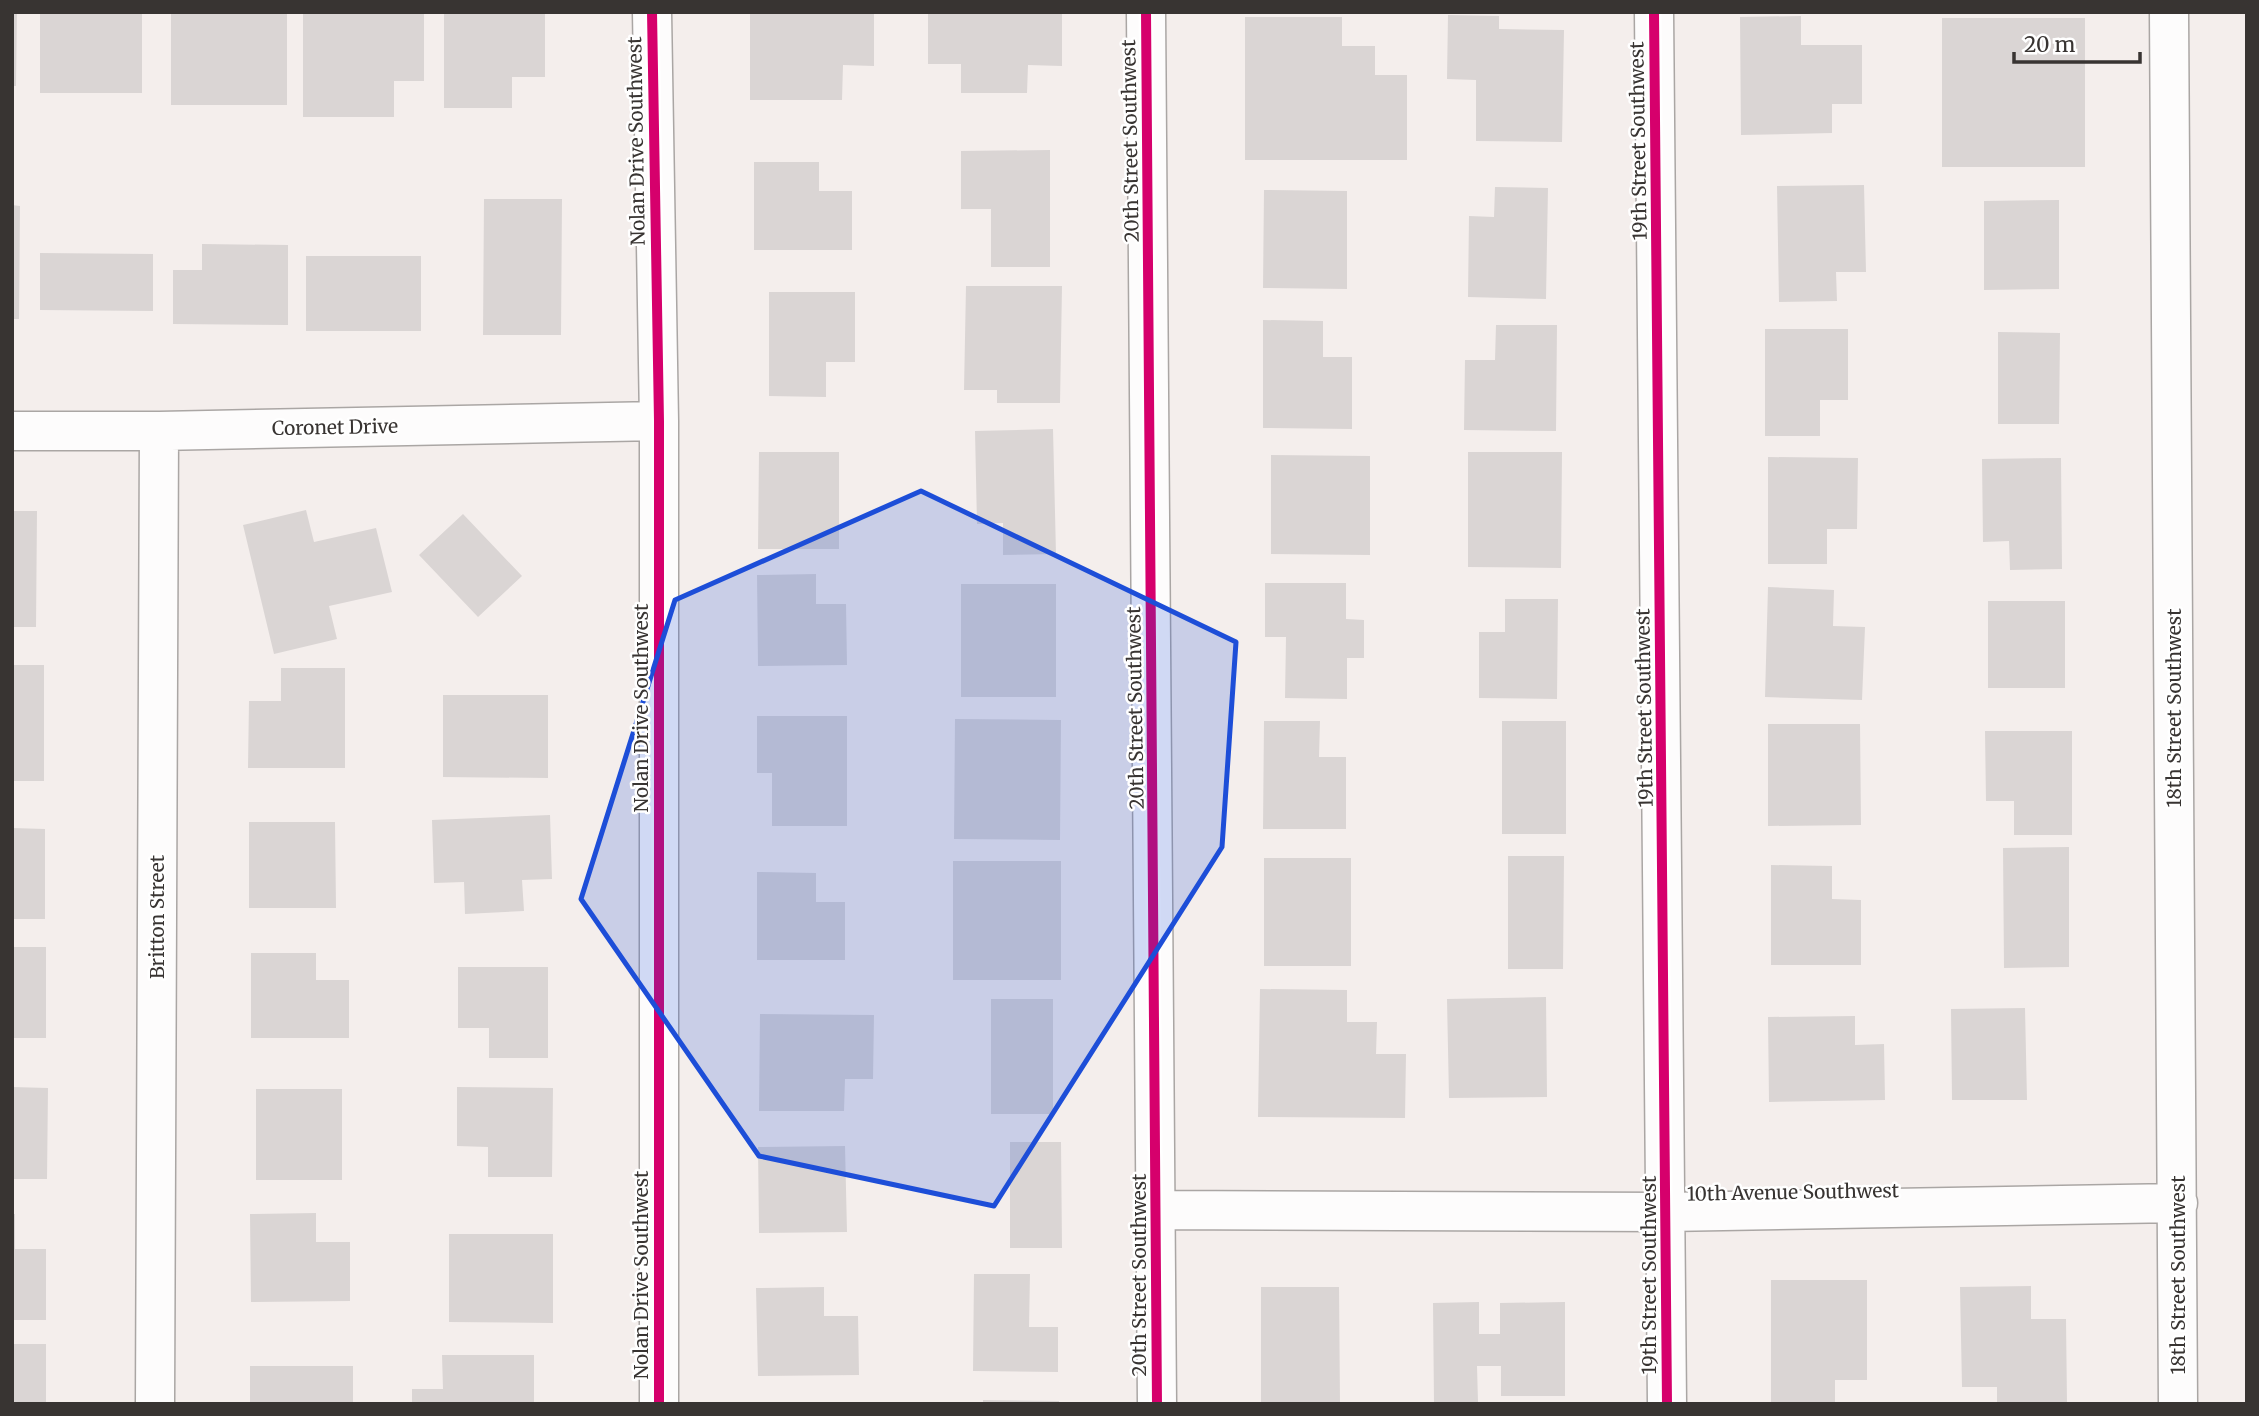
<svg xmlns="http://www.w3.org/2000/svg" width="2259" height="1416" viewBox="0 0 2259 1416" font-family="Merriweather,serif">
  <rect width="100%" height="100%" fill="#f4eeec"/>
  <path fill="#dad5d4" d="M 12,12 L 17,12 L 16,86 L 12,86 Z
    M 171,12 L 287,12 L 287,105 L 171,105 Z
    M 303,12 L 424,12 L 424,81 L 394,81 L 394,117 L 303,117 Z
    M 750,12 L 874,12 L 874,66 L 843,65 L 842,100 L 750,100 Z
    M 928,12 L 1062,12 L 1062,66 L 1028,65 L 1027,93 L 961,93 L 961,64 L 928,64 Z
    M 444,13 L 545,14 L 545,77 L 512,77 L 512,108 L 444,108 Z
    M 40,14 L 142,14 L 142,93 L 40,93 Z
    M 1448,15 L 1499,16 L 1499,29 L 1564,30 L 1562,142 L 1476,141 L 1476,80 L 1447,79 Z
    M 1801,16 L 1801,45 L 1862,45 L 1862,104 L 1832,104 L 1832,133 L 1741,135 L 1740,17 Z
    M 1245,17 L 1342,17 L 1342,46 L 1375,46 L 1375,75 L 1407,75 L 1407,160 L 1245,160 Z
    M 1942,18 L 2085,18 L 2085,167 L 1942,167 Z
    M 1050,150 L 1050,267 L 991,267 L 991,209 L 961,209 L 961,151 Z
    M 754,162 L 819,162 L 819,191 L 852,191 L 852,250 L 754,250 Z
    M 1864,185 L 1866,272 L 1836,272 L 1837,301 L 1779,302 L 1777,186 Z
    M 1495,187 L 1548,188 L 1546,299 L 1468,297 L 1469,216 L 1494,217 Z
    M 1264,190 L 1347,191 L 1347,289 L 1263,288 Z
    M 484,199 L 562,199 L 561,335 L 483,335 Z
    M 2059,200 L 2059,289 L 1984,290 L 1984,201 Z
    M 12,205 L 20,206 L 19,319 L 12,319 Z
    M 202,244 L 288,245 L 288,325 L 173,324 L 173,270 L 202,270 Z
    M 40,253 L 153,254 L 153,311 L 40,310 Z
    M 306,256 L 421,256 L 421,331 L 306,331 Z
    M 966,286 L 1062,286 L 1060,403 L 997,403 L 997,390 L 964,390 Z
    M 769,292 L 855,292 L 855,362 L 826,362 L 826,397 L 769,396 Z
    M 1263,320 L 1323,321 L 1323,357 L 1352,357 L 1352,429 L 1263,428 Z
    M 1496,325 L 1557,325 L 1556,431 L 1464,430 L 1465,360 L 1495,360 Z
    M 1765,329 L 1848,329 L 1848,400 L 1820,400 L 1820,436 L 1765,436 Z
    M 1998,332 L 2060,333 L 2059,424 L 1998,424 Z
    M 1053,429 L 1056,554 L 1003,555 L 1003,523 L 977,524 L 975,431 Z
    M 759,452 L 839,452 L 839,549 L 758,549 Z
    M 1468,452 L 1562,452 L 1561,568 L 1468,567 Z
    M 1271,455 L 1370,456 L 1370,555 L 1271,554 Z
    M 1768,457 L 1858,458 L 1857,529 L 1827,529 L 1827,564 L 1768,564 Z
    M 2061,458 L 2062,569 L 2010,570 L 2009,541 L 1983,542 L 1982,459 Z
    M 306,510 L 314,542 L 376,528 L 392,592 L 329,606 L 337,639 L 274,654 L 243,525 Z
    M 12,511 L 37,511 L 36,627 L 12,627 Z
    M 463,514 L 522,576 L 478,617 L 419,555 Z
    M 816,574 L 816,604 L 846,604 L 847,665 L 758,666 L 757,575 Z
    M 1265,583 L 1346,583 L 1346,619 L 1364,620 L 1364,658 L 1347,658 L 1347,699 L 1285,698 L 1286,637 L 1265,637 Z
    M 961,584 L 1056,584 L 1056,697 L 961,697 Z
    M 1768,587 L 1834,590 L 1833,626 L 1865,627 L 1862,700 L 1765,697 Z
    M 1505,599 L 1558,599 L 1557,699 L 1479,698 L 1479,632 L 1505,632 Z
    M 1988,601 L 2065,601 L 2065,688 L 1988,688 Z
    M 12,665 L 44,665 L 44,781 L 12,781 Z
    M 281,668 L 345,668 L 345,768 L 248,768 L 249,701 L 281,701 Z
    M 443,695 L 548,695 L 548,778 L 443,777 Z
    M 757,716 L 847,716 L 847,826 L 772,826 L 772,773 L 757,773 Z
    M 955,719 L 1061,720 L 1060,840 L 954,839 Z
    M 1264,721 L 1320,721 L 1319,757 L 1346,757 L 1346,829 L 1263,829 Z
    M 1502,721 L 1566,721 L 1566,834 L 1502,834 Z
    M 1768,724 L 1860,724 L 1861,825 L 1768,826 Z
    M 1985,731 L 2072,731 L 2072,835 L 2014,835 L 2014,801 L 1986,801 Z
    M 550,815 L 552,879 L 522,880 L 524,911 L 465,914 L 464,882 L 434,883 L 432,820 Z
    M 249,822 L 335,822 L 336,908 L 249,908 Z
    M 12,828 L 45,829 L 45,919 L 12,919 Z
    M 2069,847 L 2069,967 L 2004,968 L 2003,848 Z
    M 1508,856 L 1564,856 L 1563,969 L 1508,969 Z
    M 1264,858 L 1351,858 L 1351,966 L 1264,966 Z
    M 953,861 L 1061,861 L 1061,980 L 953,980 Z
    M 1771,865 L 1832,866 L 1832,899 L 1861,900 L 1861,965 L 1771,965 Z
    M 757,872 L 816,873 L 816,902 L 845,902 L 845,960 L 757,960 Z
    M 12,947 L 46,947 L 46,1038 L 12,1038 Z
    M 251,953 L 316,953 L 316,980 L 349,980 L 349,1038 L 251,1038 Z
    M 458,967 L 548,967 L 548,1058 L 489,1058 L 489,1028 L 458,1028 Z
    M 1260,989 L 1347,990 L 1347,1022 L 1377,1022 L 1376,1054 L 1406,1054 L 1405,1118 L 1258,1117 Z
    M 1546,997 L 1547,1097 L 1449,1098 L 1447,999 Z
    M 991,999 L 1053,999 L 1053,1114 L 991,1114 Z
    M 2025,1008 L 2027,1100 L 1952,1100 L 1951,1009 Z
    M 760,1014 L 874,1015 L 873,1079 L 845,1079 L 844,1111 L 759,1111 Z
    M 1855,1016 L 1855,1045 L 1884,1044 L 1885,1100 L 1769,1102 L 1768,1017 Z
    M 12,1087 L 48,1088 L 47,1179 L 12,1179 Z
    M 457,1087 L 553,1088 L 552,1177 L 488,1177 L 488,1147 L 457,1146 Z
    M 256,1089 L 342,1089 L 342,1180 L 256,1180 Z
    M 1010,1142 L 1061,1142 L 1062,1248 L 1010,1248 Z
    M 845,1146 L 847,1232 L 759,1233 L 758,1147 Z
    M 316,1213 L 316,1242 L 350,1242 L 350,1301 L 251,1302 L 250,1214 Z
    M 12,1214 L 15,1214 L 15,1249 L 46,1249 L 46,1320 L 12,1320 Z
    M 449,1234 L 553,1234 L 553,1323 L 449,1322 Z
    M 974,1274 L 1030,1274 L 1029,1327 L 1058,1327 L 1058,1372 L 973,1371 Z
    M 1771,1280 L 1867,1280 L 1867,1380 L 1835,1380 L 1835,1404 L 1771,1404 Z
    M 2031,1286 L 2031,1319 L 2066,1319 L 2067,1404 L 1997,1404 L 1997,1387 L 1962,1387 L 1960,1287 Z
    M 824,1287 L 824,1316 L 858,1316 L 859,1375 L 758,1376 L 756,1288 Z
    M 1261,1287 L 1339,1287 L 1340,1404 L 1261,1404 Z
    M 1479,1302 L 1479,1334 L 1500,1334 L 1500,1303 L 1565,1302 L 1565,1396 L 1501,1396 L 1501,1366 L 1477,1366 L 1478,1402 L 1434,1403 L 1433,1303 Z
    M 12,1344 L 46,1344 L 46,1404 L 12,1404 Z
    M 442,1355 L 534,1355 L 534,1404 L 412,1404 L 412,1389 L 443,1389 Z
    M 250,1366 L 353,1366 L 353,1404 L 250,1404 Z
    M 983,1400 L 1059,1401 L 1059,1404 L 983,1404 Z"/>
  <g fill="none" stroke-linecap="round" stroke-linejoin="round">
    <defs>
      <path id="minor" d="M 652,12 L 659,421 L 659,1404
        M 1146,12 L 1157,1404
        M 1654,12 L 1667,1404
        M 2169,12 L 2178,1404
        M 12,431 L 159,431 L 659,421
        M 1157,1210 L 1667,1212 L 2178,1203
        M 155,1404 L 159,431"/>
    </defs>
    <use href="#minor" stroke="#aaa6a4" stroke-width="41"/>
    <use href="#minor" stroke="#fdfcfc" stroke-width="38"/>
    <defs>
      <path id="cycleway" d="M 652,12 L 659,421 L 659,1404
        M 1146,12 L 1157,1404
        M 1654,12 L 1667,1404"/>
    </defs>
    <use href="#cycleway" stroke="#fff" stroke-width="15"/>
    <use href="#cycleway" stroke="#d6006c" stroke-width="10"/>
  </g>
  <path fill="#1d4ed8" fill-opacity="0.2" stroke="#1d4ed8" stroke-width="5" stroke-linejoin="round" d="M 921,491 L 1236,642 L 1222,847 L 994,1206 L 759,1156 L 581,899 L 675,600 Z"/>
  <g text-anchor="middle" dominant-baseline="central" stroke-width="5" stroke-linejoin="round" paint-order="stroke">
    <g font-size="19" fill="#383432" stroke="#fff">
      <text transform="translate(636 141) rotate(-91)">Nolan Drive Southwest</text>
      <text transform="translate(1130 141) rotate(-91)">20th Street Southwest</text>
      <text transform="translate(1638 141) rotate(-91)">19th Street Southwest</text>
      <text transform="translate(335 427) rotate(-1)">Coronet Drive</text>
      <text transform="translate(641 708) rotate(-90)">Nolan Drive Southwest</text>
      <text transform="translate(1135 708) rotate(-91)">20th Street Southwest</text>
      <text transform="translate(1644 708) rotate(-91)">19th Street Southwest</text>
      <text transform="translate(2174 708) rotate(-90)">18th Street Southwest</text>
      <text transform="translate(157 917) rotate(-90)">Britton Street</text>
      <text transform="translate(1793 1192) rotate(-1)">10th Avenue Southwest</text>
      <text transform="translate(641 1275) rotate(-90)">Nolan Drive Southwest</text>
      <text transform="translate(1139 1275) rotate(-90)">20th Street Southwest</text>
      <text transform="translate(1649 1275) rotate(-90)">19th Street Southwest</text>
      <text transform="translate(2178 1275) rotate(-90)">18th Street Southwest</text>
    </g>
  </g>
  <rect width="2259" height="1416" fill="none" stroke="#383432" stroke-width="28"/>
  <path d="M2014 52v10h126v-10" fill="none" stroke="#383432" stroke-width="3.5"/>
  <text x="2024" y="52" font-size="21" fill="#383432" stroke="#ffffff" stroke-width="5" paint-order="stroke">20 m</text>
</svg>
